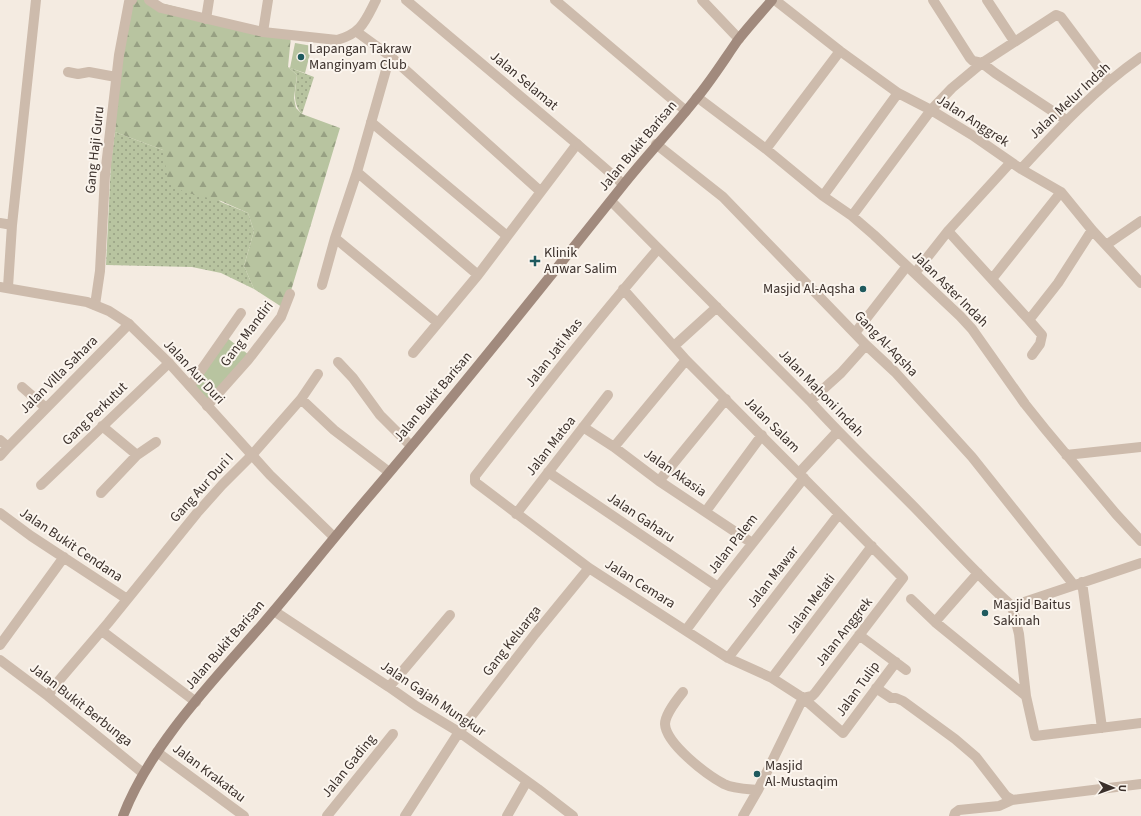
<svg xmlns="http://www.w3.org/2000/svg" width="1141" height="816" viewBox="0 0 1141 816" font-family="'Source Sans 3',sans-serif">
  <defs>
    <pattern id="grass-dots" width="8" height="8" patternUnits="userSpaceOnUse"><rect width="8" height="8" fill="#b8c4a0"/><path d="M2 2h.1M6 6h.1" fill="none" stroke="#97a083" stroke-width="1.8" stroke-linecap="round"/></pattern>
    <pattern id="forest-firs" width="22" height="20" patternUnits="userSpaceOnUse"><rect width="22" height="20" fill="#b8c4a0"/><path d="M5 1l3.5 6h-7zM16 11l3.5 6h-7z" fill="#97a083"/></pattern>
  </defs>
  <rect width="100%" height="100%" fill="#f4ebe1"/>
  <path fill="url(#grass-dots)" d="M 288,67 L 314,77 L 302,114 C 291,102 296,89 297,75 Z
    M 115,132 L 163,150 L 221,202 L 248,213 L 254,231 L 244,266 L 254,289 L 221,273 L 192,267 L 106,265 L 111,162 Z"/>
  <path fill="url(#forest-firs)" d="M 132,0 L 149,0 L 291,36 L 288,67 L 297,75 L 294,98 L 296,108 L 302,114 L 340,128 L 290,294 L 285,309 L 254,289 L 244,266 L 254,231 L 248,213 L 221,201 L 184,192 L 168,181 L 163,150 L 115,132 L 119,55 Z"/>
  <path fill="#b8c4a0" d="M 295,43 L 312,46 L 305,73 L 290,68 Z
    M 226,337 L 249,355 L 209,401 L 191,385 Z"/>
  <g fill="none" stroke-linecap="round" stroke-linejoin="round">
    <path stroke="#cdbbac" stroke-width="10" d="M 555,0 L 686,111
      M 702,0 L 739,39
      M 775,0 L 840,51 L 898,93 L 931,110 L 972,135 L 1021,169 L 1061,192 L 1092,230 L 1141,283
      M 933,0 L 970,58 L 973,61 L 982,63 L 995,73 L 1066,120
      M 987,0 L 1014,41
      M 206,19 L 209,0
      M 263,32 L 268,0
      M 357,32 L 390,56 L 540,191
      M 68,72 L 78,74 L 89,72 L 116,77
      M 697,97 L 766,149 L 823,196 L 852,216 L 874,235 L 960,316 L 972,329 L 1025,404 L 1045,429 L 1116,514 L 1141,541
      M 371,122 L 507,236
      M 656,144 L 723,197 L 866,345 L 895,372 L 972,457 L 1074,585
      M 766,149 L 840,51
      M 1021,169 C 1058,129 1095,89 1141,57
      M 357,172 L 478,275
      M 823,196 L 898,93
      M 611,201 L 810,401 C 845,440 883,475 919,512 C 950,544 979,577 1012,606
      M 852,216 L 931,110 L 952,88 L 982,63 L 1056,15 L 1061,17 L 1109,81
      M 0,223 L 12,225
      M 948,231 L 1029,320 L 1058,283 L 1092,230
      M 335,238 L 438,323
      M 1106,245 L 1141,221
      M 658,249 C 594,323 535,399 475,476 L 475,482 L 589,568 L 728,658 L 772,678 L 803,698 L 843,733 L 896,662
      M 915,273 L 948,231 L 1011,162
      M 992,279 L 1061,192
      M 322,285 L 335,238 L 357,172 L 390,56
      M 8,287 L 12,225 L 36,0
      M 623,289 L 686,360 L 903,578 L 815,693 L 812,696 L 803,698
      M 95,305 L 100,271 L 105,175 L 119,55 L 129,2 L 132,0
      M 1029,320 L 1042,335 L 1040,344 L 1032,355
      M 855,333 L 907,266
      M 674,346 L 717,307
      M 413,353 L 478,275 L 577,144
      M 338,362 L 353,378 L 380,415 L 411,446
      M 190,386 L 241,313
      M 22,387 L 46,408
      M 301,399 L 334,430 L 389,472
      M 810,401 L 841,373 L 866,345
      M 207,406 L 248,360 L 281,317 L 290,294
      M 102,426 L 137,455 L 156,442
      M 583,427 L 614,447 L 659,481 L 752,543
      M 0,440 L 8,447
      M 614,447 L 686,360
      M 1066,455 L 1141,447
      M 0,456 L 8,447 L 129,324
      M 548,472 L 718,587
      M 799,473 L 838,431
      M 659,481 L 726,399
      M 41,485 L 169,363
      M 101,493 L 137,455
      M 706,511 L 762,435
      M 0,513 L 31,536 L 127,599
      M 516,514 L 608,395
      M 1082,582 L 1102,728
      M 911,599 L 935,622 L 1026,696
      M 1012,606 L 1019,634 L 1026,696 L 1035,736 L 1141,723
      M 1012,606 L 1141,563
      M 274,611 L 389,687 L 416,706 L 459,732 L 538,789 L 573,816
      M 935,622 L 978,573
      M 686,630 L 718,587 L 804,478
      M 102,631 L 196,702
      M 859,635 L 906,670
      M 0,645 L 64,557
      M 728,658 L 839,514
      M 0,660 L 48,696 L 143,773
      M 772,678 L 872,546
      M 389,687 L 450,615
      M 876,688 L 891,698 L 896,698 L 903,701 L 955,739 L 976,757 L 1006,796 L 1012,800 L 1141,784
      M 683,692 C 678,698 665,715 665,724 C 666,744 707,775 724,784 C 734,789 747,789 758,790
      M 48,696 L 56,684 L 108,623 L 197,513 L 222,485 L 252,455 L 301,399 L 318,374
      M 157,752 L 244,816
      M 327,816 L 393,734
      M 405,816 L 459,732 L 535,634 L 589,568
      M 507,816 L 527,781
      M 743,816 L 758,790 L 803,698
      M 954,816 L 955,813 L 959,810 L 999,806 L 1012,800"/>
    <path stroke="#cdbbac" stroke-width="10" d="M 149,0 L 161,8 L 263,32 L 337,40 C 362,33 365,21 376,0
      M 406,0 L 577,144 L 623,184
      M 0,287 L 87,302 L 109,311 L 129,324 L 169,363 L 270,475 L 334,537"/>
    <path stroke="#a18a7d" stroke-width="10" d="M 123,816 C 150,746 212,682 261,626 C 299,582 334,537 372,493 C 458,392 541,288 624,184 C 647,155 672,129 695,100 C 711,81 724,60 738,40 C 749,26 761,13 772,0"/>
  </g>
  <g fill="#1f5a5e" stroke="#fbf5ee" stroke-width="1.5">
    <circle cx="301" cy="57" r="4"/>
    <path d="M533 255h4v4h4v4h-4v4h-4v-4h-4v-4h4z"/>
    <circle cx="863" cy="289" r="4"/>
    <circle cx="985" cy="613" r="4"/>
    <circle cx="757" cy="774" r="4"/>
  </g>
  <g text-anchor="middle" dominant-baseline="central" stroke-width="4" stroke-linejoin="round" paint-order="stroke">
    <g font-size="14" fill="#3b302b" stroke="#fbf5ee" text-anchor="start">
      <text x="309" y="49">Lapangan Takraw<tspan x="309" dy="16">Manginyam Club</tspan></text>
      <text x="544" y="253">Klinik<tspan x="544" dy="16">Anwar Salim</tspan></text>
      <text x="855" y="289" text-anchor="end">Masjid Al-Aqsha</text>
      <text x="993" y="605">Masjid Baitus<tspan x="993" dy="16">Sakinah</tspan></text>
      <text x="765" y="766">Masjid<tspan x="765" dy="16">Al-Mustaqim</tspan></text>
    </g>
    <g font-size="14" fill="#3b302b" stroke="#fbf5ee">
      <text transform="translate(524 81) rotate(40)">Jalan Selamat</text>
      <text transform="translate(1070 101) rotate(-43)">Jalan Melur Indah</text>
      <text transform="translate(973 121) rotate(33)">Jalan Anggrek</text>
      <text transform="translate(638 146) rotate(-50)">Jalan Bukit Barisan</text>
      <text transform="translate(95 150) rotate(-84)">Gang Haji Guru</text>
      <text transform="translate(950 289) rotate(45)">Jalan Aster Indah</text>
      <text transform="translate(247 334) rotate(-53)">Gang Mandiri</text>
      <text transform="translate(886 344) rotate(46)">Gang Al-Aqsha</text>
      <text transform="translate(554 353) rotate(-52)">Jalan Jati Mas</text>
      <text transform="translate(194 372) rotate(47)">Jalan Aur Duri</text>
      <text transform="translate(59 375) rotate(-45)">Jalan Villa Sahara</text>
      <text transform="translate(821 393) rotate(46)">Jalan Mahoni Indah</text>
      <text transform="translate(433 397) rotate(-50)">Jalan Bukit Barisan</text>
      <text transform="translate(95 414) rotate(-44)">Gang Perkutut</text>
      <text transform="translate(772 425) rotate(45)">Jalan Salam</text>
      <text transform="translate(551 446) rotate(-52)">Jalan Matoa</text>
      <text transform="translate(675 473) rotate(35)">Jalan Akasia</text>
      <text transform="translate(202 488) rotate(-48)">Gang Aur Duri I</text>
      <text transform="translate(641 518) rotate(34)">Jalan Gaharu</text>
      <text transform="translate(733 544) rotate(-52)">Jalan Palem</text>
      <text transform="translate(71 545) rotate(34)">Jalan Bukit Cendana</text>
      <text transform="translate(773 577) rotate(-52)">Jalan Mawar</text>
      <text transform="translate(640 584) rotate(32)">Jalan Cemara</text>
      <text transform="translate(811 604) rotate(-53)">Jalan Melati</text>
      <text transform="translate(844 632) rotate(-52)">Jalan Anggrek</text>
      <text transform="translate(512 641) rotate(-52)">Gang Keluarga</text>
      <text transform="translate(225 645) rotate(-49)">Jalan Bukit Barisan</text>
      <text transform="translate(858 689) rotate(-54)">Jalan Tulip</text>
      <text transform="translate(433 699) rotate(34)">Jalan Gajah Mungkur</text>
      <text transform="translate(81 705) rotate(38)">Jalan Bukit Berbunga</text>
      <text transform="translate(349 766) rotate(-51)">Jalan Gading</text>
      <text transform="translate(209 773) rotate(37)">Jalan Krakatau</text>
    </g>
  </g>
  <g transform="translate(1113 788) rotate(92)" stroke="#fbf5ee" stroke-width="3" paint-order="stroke">
  <path d="M0-3L7 15L0 10L-7 15Z" fill="#3b302b"/>
  <text y="-6" font-size="11" font-weight="bold" text-anchor="middle" fill="#3b302b">U</text>
  </g>
</svg>
